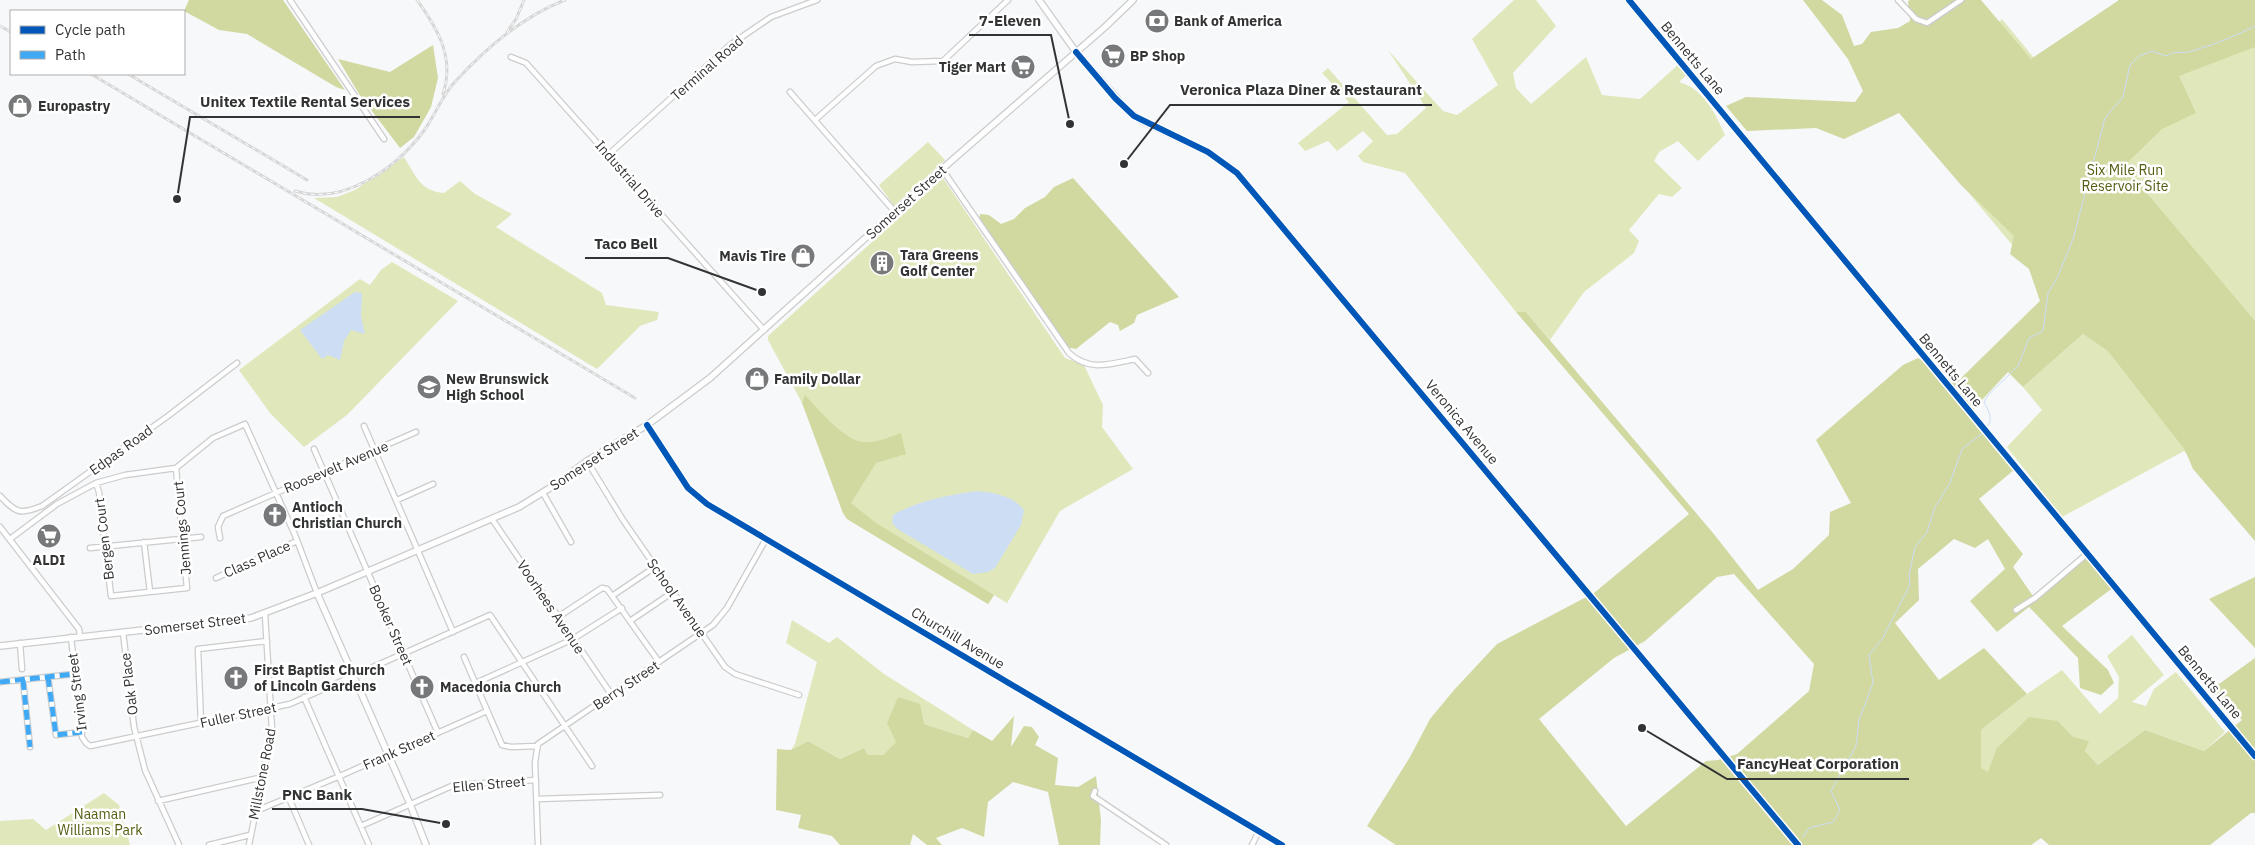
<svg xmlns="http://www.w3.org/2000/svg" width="2255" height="845" viewBox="0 0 2255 845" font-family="'IBM Plex Sans',sans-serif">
  <rect width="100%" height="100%" fill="#f6f8fa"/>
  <path fill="#e0e8bb" d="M 1514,0 L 1536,0 L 1556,26 L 1513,73 L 1516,88 L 1531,104 L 1586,57 L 1602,95 L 1640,99 L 1680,63 L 1689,73 L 1679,82 C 1704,89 1715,113 1725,135 L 1698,161 L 1678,141 L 1659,152 L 1654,161 L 1682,188 L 1672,197 L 1659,194 L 1629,230 L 1639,241 L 1634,253 L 1584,292 L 1550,340 L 1526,312 L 1516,312 L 1405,173 L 1363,162 L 1358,156 L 1373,141 L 1363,131 L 1337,151 L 1328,141 L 1305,151 L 1298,143 L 1349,102 L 1322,73 L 1328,68 L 1387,135 L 1397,134 L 1426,108 L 1388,50 L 1443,111 L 1457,115 L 1498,85 L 1472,39 Z
    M 2255,0 L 2255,537 L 2184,451 L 2062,517 L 2007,447 L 2042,410 L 2023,387 L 2083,334 L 2089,337 L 1862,65 L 1945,66 L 2002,19 L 2047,74 Z
    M 928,142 L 945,160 L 894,206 L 879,185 Z
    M 404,157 C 416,176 420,191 444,193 L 460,181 L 475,194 L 512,214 L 496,227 L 602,293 L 606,305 L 659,312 L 657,320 L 640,326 L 597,369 L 314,198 L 337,197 L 355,190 Z
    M 943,178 L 1065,358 L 1084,365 L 1103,405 L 1102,427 L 1133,469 L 1060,511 L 1007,603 L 994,595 L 988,604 L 847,519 L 843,513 L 807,412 L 768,340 L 768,336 Z
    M 392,262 L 458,301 L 347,415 L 304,447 L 270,413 L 239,370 L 360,279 L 370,285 L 381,270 Z
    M 792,620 L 829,643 L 837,637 L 884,674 L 973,730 L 968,738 L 924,724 L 897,742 L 883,755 L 868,755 L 864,748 L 840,759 L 808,741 L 791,750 L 795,744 L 817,662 L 786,643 Z
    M 2132,635 L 2164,675 L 2132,702 L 2146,706 L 2154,689 L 2176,672 L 2225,732 L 2204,751 L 2145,730 L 2098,765 L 2085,751 L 2088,741 L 2073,738 L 2058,721 L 1996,749 L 1988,773 L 1981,768 L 1981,730 L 2027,694 L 2062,670 L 2100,714 L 2118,698 L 2119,677 L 2107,656 Z
    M 104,793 L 119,805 L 130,845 L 0,845 L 0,821 L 33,819 L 46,830 Z"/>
  <path fill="#d1d9a1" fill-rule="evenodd" d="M 189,0 L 283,0 L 345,90 L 336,87 L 247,34 L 219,30 L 184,11 Z
    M 1803,0 L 1822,0 L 1842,15 L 1854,46 L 1862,44 L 1871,32 L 1898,28 L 1910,21 L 1908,1 L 1910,0 L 1981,0 L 2031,59 L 2119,0 L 2255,0 L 2255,47 L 2179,76 L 2196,113 L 2162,129 L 2124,166 L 2255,321 L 2255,541 L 2193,469 L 2185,450 L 2108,351 L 2083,334 L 2023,387 L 2008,372 L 1968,415 L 2014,470 L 1979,499 L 2023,554 L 2013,567 L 2033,596 L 2086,553 L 2114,587 L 2062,626 L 2108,670 L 2114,683 L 2101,695 L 2080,688 L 2078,658 L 2029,607 L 1997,632 L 1970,601 L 2005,569 L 1988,539 L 1975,548 L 1954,539 L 1918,569 L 1919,600 L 1895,623 L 1939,680 L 1984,648 L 2027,694 L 1981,730 L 1981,768 L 1988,772 L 1996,749 L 2029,717 L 2058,721 L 2073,737 L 2089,741 L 2085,751 L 2098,765 L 2145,730 L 2204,751 L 2242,720 L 2203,682 L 2219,684 L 2255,658 L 2255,813 L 2251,813 L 2210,845 L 2049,845 L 2041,838 L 2031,845 L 1396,845 L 1367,826 L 1410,757 L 1430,719 L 1454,690 L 1497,644 L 1594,593 L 1689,514 L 1516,312 L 1526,312 L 1713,533 L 1758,590 L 1793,569 L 1829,535 L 1830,512 L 1851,503 L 1816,440 L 1903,365 L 1918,358 L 1956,383 L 2040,301 L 2029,269 L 2010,254 L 2014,236 L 1961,185 L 1899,113 L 1844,139 L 1816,128 L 1747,131 L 1726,106 L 1746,97 L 1855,102 L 1863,91 L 1848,59 ZM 1734,574 L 1814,664 L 1809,691 L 1737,754 L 1718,760 L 1706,761 L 1626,826 L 1539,719 L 1614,658 L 1645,641 L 1717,577 Z
    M 433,45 L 438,78 L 431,107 L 414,137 L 400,148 L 359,94 L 338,59 L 390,72 Z
    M 1073,178 L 1179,297 L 1137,315 L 1134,323 L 1120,331 L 1118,325 L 1110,322 L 1076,349 L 1066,347 L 979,222 L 980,214 L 989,215 L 1001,224 L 1014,219 L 1025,208 L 1045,197 L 1054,187 Z
    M 805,395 C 818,409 843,439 862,442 C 875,444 889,437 901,433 L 906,454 L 876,463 L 851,503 L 876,523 L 994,595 L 988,604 L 847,519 L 843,513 L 802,403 Z
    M 2255,577 L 2255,648 L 2209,599 Z
    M 898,697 L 920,704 L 924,724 L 968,738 L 973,730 L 992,741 L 1014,716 L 1011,747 L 1024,726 L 1032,727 L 1039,737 L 1035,745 L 1058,758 L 1055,785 L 1078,787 L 1096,776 L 1101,820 L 1100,845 L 1059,845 L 1048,792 L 1013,782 L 988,802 L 984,837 L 962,828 L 936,838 L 942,845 L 927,845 L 913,834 L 910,845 L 840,845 L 832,836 L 798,828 L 801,815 L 776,810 L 777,749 L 791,750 L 808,741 L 840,759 L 864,748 L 868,755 L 883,755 L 896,742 L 887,723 Z"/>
  <path fill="#ccddf4" d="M 355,292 L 362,293 L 361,316 L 365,334 L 351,330 L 344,341 L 340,360 L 328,355 L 322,359 L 300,330 Z
    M 976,491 C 993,492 1014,496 1024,510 L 1021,525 L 995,568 L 988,572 L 973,574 L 899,530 L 892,523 L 893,515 C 917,501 949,495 976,491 Z"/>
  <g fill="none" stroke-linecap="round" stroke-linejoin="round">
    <path stroke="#ccddf4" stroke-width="1" d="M 1986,429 C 1994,419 1989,412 1984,402 L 1988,395 L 2018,366 L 2029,338 L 2043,331 L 2048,293 L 2058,276 L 2073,239 L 2105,118 L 2123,97 L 2130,65 L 2139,56 L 2152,51 L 2166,56 C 2176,50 2182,54 2192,51 C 2216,44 2233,37 2255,26
      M 1803,837 L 1809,828 L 1833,822 L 1840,810 L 1831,791 L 1856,746 L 1859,720 L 1873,683 L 1869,655 L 1882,639 L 1910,585 L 1909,575 L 1915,547 L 1927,532 L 1935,507 L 1950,483 L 1962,449 L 1984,432"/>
    <defs>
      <path id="street" d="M 290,0 L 384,139
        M 1898,0 L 1916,19 L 1927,23 L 1961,0
        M 511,57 L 526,63 L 764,330
        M 790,92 L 895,212
        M 815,120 L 876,66 L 895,59 L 912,62 L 943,61 L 1008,0
        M 608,155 L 730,45 L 771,17 L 817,0
        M 942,169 L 1069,353 C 1089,372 1111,364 1135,359 L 1148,373
        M 647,425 L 688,488 L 707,504 L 1282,845
        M 364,426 L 453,632
        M 314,449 L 438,733
        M 587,461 L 623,520 L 725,667 L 735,674 L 799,695
        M 96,483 L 99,492 L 111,596 L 187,588 L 176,468
        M 543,493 L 571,542
        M 0,496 C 16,513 20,515 42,506 L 168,416 L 237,363
        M 397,500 L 433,484
        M 492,519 L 611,694
        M 0,527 L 79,629 L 80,636
        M 220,538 L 218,527 L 223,516 L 416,432
        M 10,539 L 57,504 L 96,483 L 125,475 L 176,468 L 213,438 L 245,424 L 295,535 L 317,593
        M 144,542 L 150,592
        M 90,548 L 201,537
        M 216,578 L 297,541
        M 612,596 L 655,567
        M 2016,610 L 2035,598 L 2088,553
        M 558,617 L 602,588 L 607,589 L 659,662
        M 630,621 L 673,592
        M 123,632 L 134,727 L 145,770 L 179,845
        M 71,637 L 82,737 L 86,743 L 90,746 L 290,704 L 490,615 L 592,766
        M 20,643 L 22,669
        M 464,657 L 502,745 L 511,747 L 537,746
        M 48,677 L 56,735 L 82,732
        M 23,680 L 30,747
        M 0,682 L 74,674
        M 476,683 L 573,639 L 622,608
        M 304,697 L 369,845
        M 201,723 L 198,649 L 267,641
        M 1095,791 L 1093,796 L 1166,845
        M 289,798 L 309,845
        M 537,799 L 660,795
        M 158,801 L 263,777
        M 256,811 L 340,776 L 487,711
        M 361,826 L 454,785 L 536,780
        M 209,845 L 250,835
        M 249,845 L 272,730 L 265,614
        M 538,845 L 535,762 L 538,744 L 713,625 L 727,608 L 766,539
        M 1252,845 L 1259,831"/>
      <path id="secondary" d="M 1039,0 L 1076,52 L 1127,110 L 1142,121 L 1208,152 L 1237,173 L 1798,845
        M 1629,0 L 2255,756
        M 317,593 L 410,804 L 426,845
        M 0,646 L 251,618 L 317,593 L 519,507 L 553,486 L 587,461 L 647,425 L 710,378 L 942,169 L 1105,27 L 1133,0"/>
    </defs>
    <use href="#street" stroke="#cbcccd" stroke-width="7"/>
    <use href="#secondary" stroke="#cbcccd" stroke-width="8"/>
    <use href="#street" stroke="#fefefe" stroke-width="4.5"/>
    <use href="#secondary" stroke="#fefefe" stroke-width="5.5"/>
    <defs>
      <path id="rail" d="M 417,0 C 438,29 455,58 443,94
        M 0,26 L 11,32
        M 507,32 L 516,19 L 524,0
        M 91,74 L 635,398
        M 128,74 L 307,180
        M 295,191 C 343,206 395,169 423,132 C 434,117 441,98 453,84 C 483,51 523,16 565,0"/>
    </defs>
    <use href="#rail" stroke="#d7d7d7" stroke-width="3"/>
    <use href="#rail" stroke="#fff" stroke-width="1" stroke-dasharray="4" stroke-linecap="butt"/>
    <path stroke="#3fa9f5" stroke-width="5" stroke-dasharray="10 5" stroke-linecap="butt" d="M 48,677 L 56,735 L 82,732
      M 23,680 L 30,747
      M 0,682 L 74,674"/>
    <defs>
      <path id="cycleway" d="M 1629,0 L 2255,756
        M 1076,52 L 1115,98 L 1134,116 L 1208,152 L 1237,173 L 1798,845
        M 647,425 L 688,488 L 707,504 L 1282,845"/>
    </defs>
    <use href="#cycleway" stroke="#fff" stroke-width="9"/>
    <use href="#cycleway" stroke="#0057b8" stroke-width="6"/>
  </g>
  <defs>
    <symbol id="bank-disc" viewBox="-11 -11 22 22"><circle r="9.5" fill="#777879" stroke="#fff"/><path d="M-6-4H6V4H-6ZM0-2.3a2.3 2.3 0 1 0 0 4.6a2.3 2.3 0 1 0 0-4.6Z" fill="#fff"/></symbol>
    <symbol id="supermarket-disc" viewBox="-11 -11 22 22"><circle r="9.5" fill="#777879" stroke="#fff"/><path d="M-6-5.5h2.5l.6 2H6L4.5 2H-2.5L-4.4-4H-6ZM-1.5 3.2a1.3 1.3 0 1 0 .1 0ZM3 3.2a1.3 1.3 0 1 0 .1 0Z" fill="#fff"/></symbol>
    <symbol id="shop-disc" viewBox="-11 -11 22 22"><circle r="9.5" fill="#777879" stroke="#fff"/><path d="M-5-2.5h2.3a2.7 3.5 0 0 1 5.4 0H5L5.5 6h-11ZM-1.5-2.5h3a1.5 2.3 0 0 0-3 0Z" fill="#fff"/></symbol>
    <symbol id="building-disc" viewBox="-11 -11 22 22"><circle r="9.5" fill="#777879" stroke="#fff"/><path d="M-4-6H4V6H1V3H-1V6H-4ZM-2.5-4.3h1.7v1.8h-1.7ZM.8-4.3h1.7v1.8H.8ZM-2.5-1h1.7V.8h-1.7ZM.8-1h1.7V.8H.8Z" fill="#fff"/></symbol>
    <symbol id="school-disc" viewBox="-11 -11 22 22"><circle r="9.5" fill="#777879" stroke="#fff"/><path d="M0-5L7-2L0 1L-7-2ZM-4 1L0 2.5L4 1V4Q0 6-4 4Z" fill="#fff"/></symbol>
    <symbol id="church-disc" viewBox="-11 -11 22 22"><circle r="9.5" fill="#777879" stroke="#fff"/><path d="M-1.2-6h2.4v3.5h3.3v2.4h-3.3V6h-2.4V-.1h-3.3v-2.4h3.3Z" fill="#fff"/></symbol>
  </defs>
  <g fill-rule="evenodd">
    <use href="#bank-disc" x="1143" y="7" width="28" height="28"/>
    <use href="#supermarket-disc" x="1099" y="42" width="28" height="28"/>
    <use href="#supermarket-disc" x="1009" y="53" width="28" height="28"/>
    <use href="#shop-disc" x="6" y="92" width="28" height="28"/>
    <use href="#shop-disc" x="789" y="242" width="28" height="28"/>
    <use href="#building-disc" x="868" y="249" width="28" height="28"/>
    <use href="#shop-disc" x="743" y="365" width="28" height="28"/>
    <use href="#school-disc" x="415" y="373" width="28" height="28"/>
    <use href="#church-disc" x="261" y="501" width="28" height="28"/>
    <use href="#supermarket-disc" x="35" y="522" width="28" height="28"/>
    <use href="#church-disc" x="222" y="664" width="28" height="28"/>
    <use href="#church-disc" x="408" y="673" width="28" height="28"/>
  </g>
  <g text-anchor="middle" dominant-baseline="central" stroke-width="5" stroke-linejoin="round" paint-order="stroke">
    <g font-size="14" font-weight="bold" fill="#323334" stroke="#fff" text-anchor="start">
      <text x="1174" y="21">Bank of America</text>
      <text x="1130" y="56">BP Shop</text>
      <text x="1006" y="67" text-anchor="end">Tiger Mart</text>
      <text x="38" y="106">Europastry</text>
      <text x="900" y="255">Tara Greens<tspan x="900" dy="16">Golf Center</tspan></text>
      <text x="786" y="256" text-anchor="end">Mavis Tire</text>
      <text x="446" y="379">New Brunswick<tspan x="446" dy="16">High School</tspan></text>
      <text x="774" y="379">Family Dollar</text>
      <text x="292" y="507">Antioch<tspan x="292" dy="16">Christian Church</tspan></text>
      <text x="49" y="560" text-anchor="middle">ALDI</text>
      <text x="254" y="670">First Baptist Church<tspan x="254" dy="16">of Lincoln Gardens</tspan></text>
      <text x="440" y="687">Macedonia Church</text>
    </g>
    <g font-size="14" fill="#323334" stroke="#fff">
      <text transform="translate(1693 58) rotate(50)">Bennetts Lane</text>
      <text transform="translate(707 68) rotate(-41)">Terminal Road</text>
      <text transform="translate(630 179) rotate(49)">Industrial Drive</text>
      <text transform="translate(906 202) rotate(-42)">Somerset Street</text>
      <text transform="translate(1951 370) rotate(50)">Bennetts Lane</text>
      <text transform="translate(1462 422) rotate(50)">Veronica Avenue</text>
      <text transform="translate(121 450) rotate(-36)">Edpas Road</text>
      <text transform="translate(594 459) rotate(-33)">Somerset Street</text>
      <text transform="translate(336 467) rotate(-23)">Roosevelt Avenue</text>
      <text transform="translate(182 528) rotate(-95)">Jennings Court</text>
      <text transform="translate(104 539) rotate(-97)">Bergen Court</text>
      <text transform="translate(257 559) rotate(-24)">Class Place</text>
      <text transform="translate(677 598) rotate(55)">School Avenue</text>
      <text transform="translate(551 607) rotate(56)">Voorhees Avenue</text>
      <text transform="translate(195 624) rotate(-7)">Somerset Street</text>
      <text transform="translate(391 625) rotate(66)">Booker Street</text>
      <text transform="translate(958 638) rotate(31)">Churchill Avenue</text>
      <text transform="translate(2210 682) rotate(50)">Bennetts Lane</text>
      <text transform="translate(129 684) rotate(-97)">Oak Place</text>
      <text transform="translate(626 685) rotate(-34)">Berry Street</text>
      <text transform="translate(77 692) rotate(-97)">Irving Street</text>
      <text transform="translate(238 715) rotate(-12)">Fuller Street</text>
      <text transform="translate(399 750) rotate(-24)">Frank Street</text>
      <text transform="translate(262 774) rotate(-79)">Millstone Road</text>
      <text transform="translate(489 784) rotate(-5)">Ellen Street</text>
    </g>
    <g font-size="14" fill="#565d12" stroke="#fff">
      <text x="2125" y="170">Six Mile Run<tspan x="2125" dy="16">Reservoir Site</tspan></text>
      <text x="100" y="814">Naaman<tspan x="100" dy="16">Williams Park</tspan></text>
    </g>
  </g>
  <path fill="none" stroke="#323334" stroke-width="2" d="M1070 124L1051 35H969M1124 164L1170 105H1432M177 199L190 117H420M762 292L668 258H585M1642 728L1727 779H1909M446 824L362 809H272"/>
  <g fill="#323334" stroke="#fff" stroke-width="2">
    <circle cx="1070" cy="124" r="5"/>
    <circle cx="1124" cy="164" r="5"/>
    <circle cx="177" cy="199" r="5"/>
    <circle cx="762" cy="292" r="5"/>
    <circle cx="1642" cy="728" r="5"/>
    <circle cx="446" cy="824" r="5"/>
  </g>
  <g font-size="15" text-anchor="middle" font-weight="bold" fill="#323334" stroke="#fff" stroke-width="5" stroke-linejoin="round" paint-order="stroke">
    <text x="1010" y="26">7-Eleven</text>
    <text x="1301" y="95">Veronica Plaza Diner &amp; Restaurant</text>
    <text x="305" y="107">Unitex Textile Rental Services</text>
    <text x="626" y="249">Taco Bell</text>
    <text x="1818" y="769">FancyHeat Corporation</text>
    <text x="317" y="800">PNC Bank</text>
  </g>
  <rect x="10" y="10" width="175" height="65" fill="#ffffff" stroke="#adadae"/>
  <rect x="20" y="26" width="25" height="8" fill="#0057b8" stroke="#adadae"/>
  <text x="55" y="35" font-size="15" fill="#323334">Cycle path</text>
  <rect x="20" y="51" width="25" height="8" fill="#3fa9f5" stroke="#adadae"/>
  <text x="55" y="60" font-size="15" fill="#323334">Path</text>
</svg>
